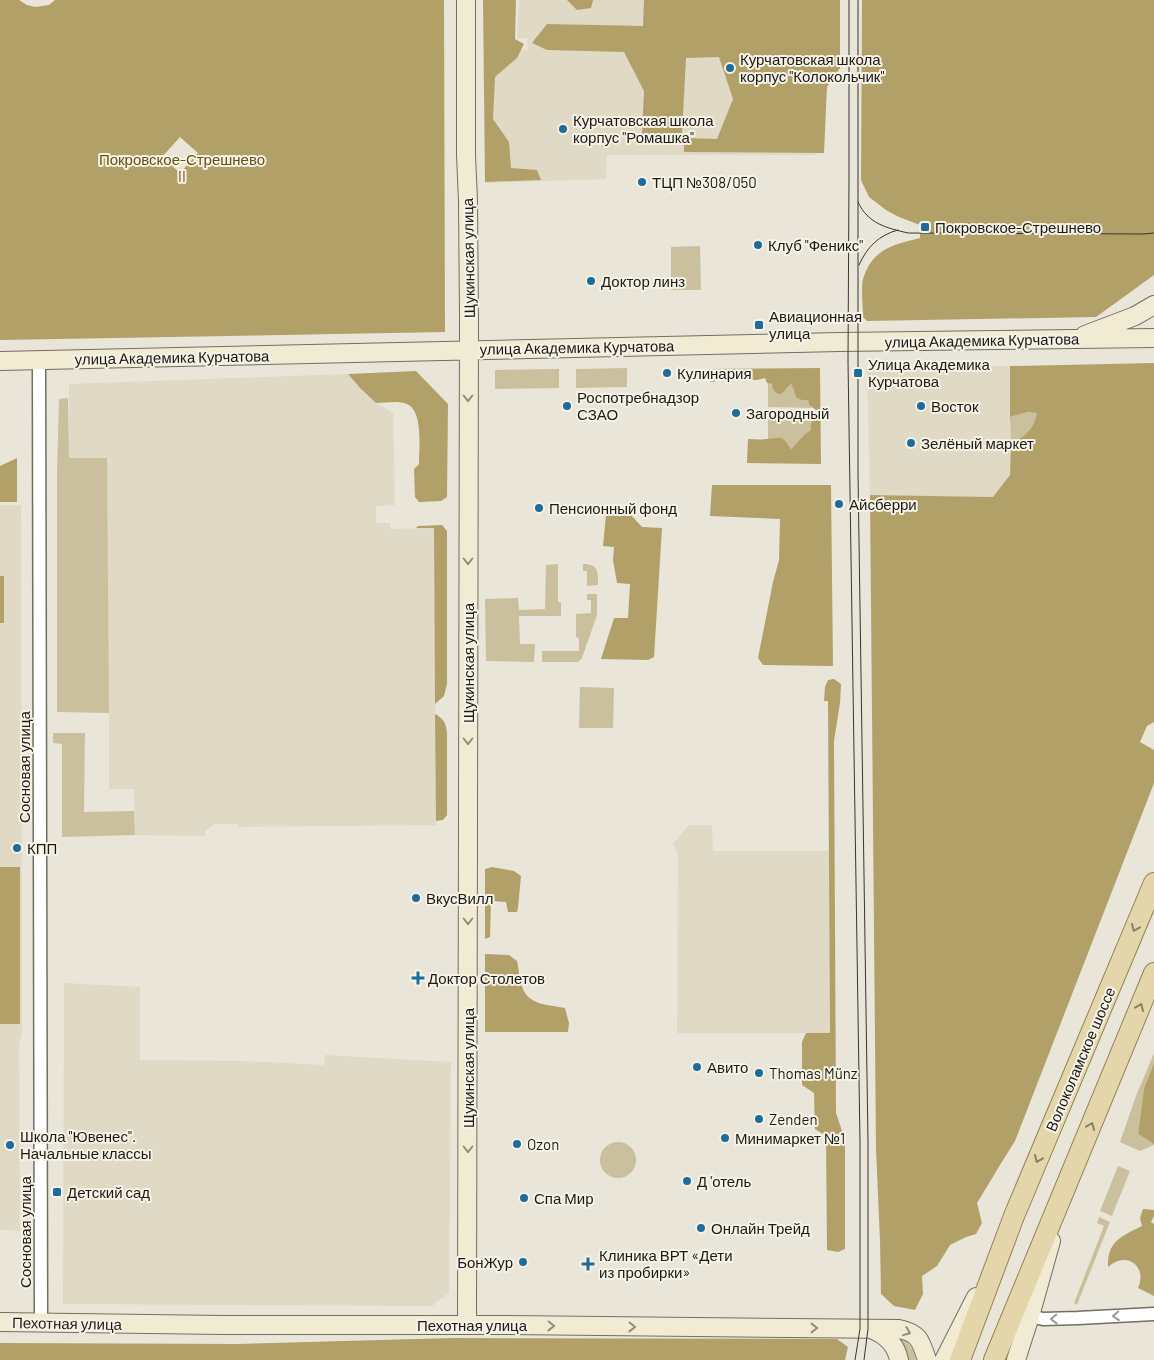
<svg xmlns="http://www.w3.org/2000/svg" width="1154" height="1360" viewBox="0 0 1154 1360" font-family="Barlow,sans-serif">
  <rect width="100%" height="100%" fill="#e9e5d9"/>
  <path fill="#dfd9c6" d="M 519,0 L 817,0 L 817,155 L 607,155 L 606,179 L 486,183 L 486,51 L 528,50 L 527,38 L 517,38 Z
    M 1010,366 L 1011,476 L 993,497 L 870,495 L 867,368 Z
    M 348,374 L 360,388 L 376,403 L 393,413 L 395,505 L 376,506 L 376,523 L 390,523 L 391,529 L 434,528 L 436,825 L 238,827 L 238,824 L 214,824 L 205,831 L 205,836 L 135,835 L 134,789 L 109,789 L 109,713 L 69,459 L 69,384 Z
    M 0,505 L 21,505 L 22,1032 L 19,1045 L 20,1231 L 0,1230 Z
    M 689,825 L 712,825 L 713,851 L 829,851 L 830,1033 L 677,1033 L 678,854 L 673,844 Z
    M 64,983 L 140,987 L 140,1060 L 242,1061 L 324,1065 L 325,1055 L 451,1062 L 449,1293 L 432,1306 L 63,1304 Z"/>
  <path fill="#cbc09e" d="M 700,246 L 701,290 L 671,290 L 671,247 Z
    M 627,368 L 627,387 L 576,388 L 576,369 Z
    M 559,369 L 559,388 L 495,389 L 495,370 Z
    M 768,383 L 785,390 L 791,384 L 793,387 L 793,390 L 804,400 L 808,400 L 809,405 L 812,408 L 768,407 Z
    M 68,398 L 69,458 L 107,458 L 109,713 L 57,712 L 57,470 L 59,399 Z
    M 1028,412 L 1037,413 C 1032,432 1028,434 1011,444 L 1010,417 Z
    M 768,419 L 813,419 L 811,423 L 811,430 L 805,434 L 791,449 L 788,445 L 768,439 Z
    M 558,564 L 558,602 L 561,602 L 561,616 L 519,616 L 520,644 L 535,644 L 534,662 L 486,661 L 485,599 L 518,598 L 519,610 L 545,609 L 546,565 Z
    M 583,564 C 599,564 598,572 598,585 L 587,586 L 587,571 L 583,571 Z
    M 587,594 L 597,594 L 597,615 L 582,658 L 578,662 L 542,662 L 542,651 L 579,651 L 579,638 L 576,637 L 576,614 L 591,613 L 591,600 L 587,600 Z
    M 580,687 L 614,688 L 613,728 L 579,728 Z
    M 53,733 L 85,733 L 84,812 L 134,811 L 135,835 L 62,837 L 62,744 L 53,743 Z
    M 1154,1053 L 1154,1063 L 1144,1088 L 1138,1134 L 1154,1144 L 1154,1145 L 1140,1151 L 1120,1142 L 1136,1096 Z
    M600 1160a18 18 0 1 1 36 0a18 18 0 1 1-36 0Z
    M 1118,1166 L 1130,1171 L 1112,1216 L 1100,1211 Z
    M 1099,1217 L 1110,1222 L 1077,1305 L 1074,1303 L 1104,1226 L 1097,1223 Z
    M 900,1339 C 910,1342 914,1350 916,1360 L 908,1360 L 905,1349 Z"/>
  <path fill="#b2a069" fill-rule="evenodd" d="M 0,0 L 19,0 L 27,5 L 35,7 L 49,5 L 55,0 L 444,0 L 445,332 L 0,340 ZM 180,137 L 198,153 L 180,173 L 162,157 Z
    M 483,0 L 516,0 L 515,39 L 524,44 L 517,58 L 495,77 L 493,119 L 509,142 L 511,168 L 537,170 L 541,180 L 485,182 Z
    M 567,0 L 593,0 L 591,8 L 577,10 Z
    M 644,0 L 840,0 L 840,68 L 827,87 L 824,153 L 684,152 L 684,138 L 717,139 L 733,99 L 719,57 L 686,58 L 682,134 L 642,134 L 644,91 L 624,52 L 547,50 L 532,43 L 547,24 L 643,26 Z
    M 862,0 L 1154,0 L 1154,275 L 1096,317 L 867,321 L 863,317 C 863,308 861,287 863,279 C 873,248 893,245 920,238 L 920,225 L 899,217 L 886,210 L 869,197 L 861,180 Z
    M 1154,363 L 1154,722 L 1147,726 L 1140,742 L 1154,750 L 1154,783 L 1149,796 L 1015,1141 L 1000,1165 L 977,1203 L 982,1223 L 976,1234 L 966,1237 L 950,1245 L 937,1266 L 922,1276 L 923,1294 L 915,1310 L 894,1306 L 881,1294 L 880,1241 L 876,1148 L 870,495 L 993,497 L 1010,475 L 1011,444 C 1027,434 1032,432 1037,413 L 1028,412 L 1010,417 L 1010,366 Z
    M 820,368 L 821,464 L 747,463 L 748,439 C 754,439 760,440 766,439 C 782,438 781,434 791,449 L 805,434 L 811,430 L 811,423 L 814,418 L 817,417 L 819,412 L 809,405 L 808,400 C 792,401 797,393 791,384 L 781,394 L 776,393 L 773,389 L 772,384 L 767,383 L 765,378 L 757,380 L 730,379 L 724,377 C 723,377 717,381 716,381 C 707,384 701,376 708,369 Z
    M 416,371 L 448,404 L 447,497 L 441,501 L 419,502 L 415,497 L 414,469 L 419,464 C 419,447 424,407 404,403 C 396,401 385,403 376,403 L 360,388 L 348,374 Z
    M 17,458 L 17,502 L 0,502 L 0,466 Z
    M 712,485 L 831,485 L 833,666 L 763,665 L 758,658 L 773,582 L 779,560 L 780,519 L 710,516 Z
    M 606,515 L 631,515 L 642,527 L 662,528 L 654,657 L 648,660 L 601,659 L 614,618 L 628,618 L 630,584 L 617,583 L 613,560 L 614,547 L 603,546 Z
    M 442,525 L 447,531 L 447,684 L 444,696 L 435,704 L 434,528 L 416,528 L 418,526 Z
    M 0,576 L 4,576 L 4,623 L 0,623 Z
    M 834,679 L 841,684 L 840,703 L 834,741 L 836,1113 L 845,1140 L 845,1249 L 838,1252 L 827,1250 L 826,1136 L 815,1129 L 814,1093 L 802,1085 L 802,1042 L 806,1033 L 830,1033 L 828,701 L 824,701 L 825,687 L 828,680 Z
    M 435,714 C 444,719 446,723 447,733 L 447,815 L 443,820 L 436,821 Z
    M 0,867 L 20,867 L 20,1024 L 0,1024 Z
    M 492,867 L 514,871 L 521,876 L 518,908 L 517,912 L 508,912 L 506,902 L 491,901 L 490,937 L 485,939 L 485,869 Z
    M 485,954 L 509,955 L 517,961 C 519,969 519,980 523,989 C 529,1005 550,1005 565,1008 L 569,1023 L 568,1032 L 485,1032 Z
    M 1154,1063 L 1154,1144 L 1138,1134 L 1144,1088 Z
    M 1143,1209 L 1154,1210 L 1154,1216 L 1151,1222 L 1154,1224 L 1154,1296 L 1138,1288 C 1148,1266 1126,1250 1108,1267 C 1107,1241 1122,1236 1142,1226 L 1140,1218 Z
    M 453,1338 L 837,1339 L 848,1347 L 845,1360 L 0,1360 L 0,1343 L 238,1344 Z"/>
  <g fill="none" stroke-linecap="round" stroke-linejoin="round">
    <defs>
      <path id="street" d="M 39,361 L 41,1323
        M 1030,1316 L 1043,1319 L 1078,1318 L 1154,1314"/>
      <path id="secondary" d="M 466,0 L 466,155 L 468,201 L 469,317 L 467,1325
        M 1085,335 L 1135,316 L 1154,305
        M 0,361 L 839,342 L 1154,338
        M 0,1322 L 223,1325 L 499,1325 L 899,1329 C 919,1333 921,1341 927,1360
        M 871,1329 C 886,1335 896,1344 899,1360
        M 944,1360 L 976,1297
        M 1016,1360 L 1030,1316 L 1051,1241"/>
      <path id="primary" d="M 960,1360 L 1014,1216 L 1154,883
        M 994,1360 L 1154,973"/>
    </defs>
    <use href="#street" stroke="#726e64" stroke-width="15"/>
    <use href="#secondary" stroke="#726e64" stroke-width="20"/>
    <use href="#primary" stroke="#928351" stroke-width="22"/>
    <use href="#street" stroke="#fff" stroke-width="12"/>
    <use href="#secondary" stroke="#f2ebd4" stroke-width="18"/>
    <use href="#primary" stroke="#e4d6aa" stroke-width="20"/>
    <path stroke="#373530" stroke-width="1" d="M 849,0 L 849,177 L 848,361 L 860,1143 L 860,1329 L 855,1360
      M 858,0 L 858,473 L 868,1143 L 868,1329 L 864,1360
      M 858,202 C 868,224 887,228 908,233 L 1144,234 L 1154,233
      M 859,265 C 867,247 879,235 898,230"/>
  </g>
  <defs><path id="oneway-chevron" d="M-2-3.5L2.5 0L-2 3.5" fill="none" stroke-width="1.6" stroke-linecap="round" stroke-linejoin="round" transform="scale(1.25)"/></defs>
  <g stroke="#918d7e">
    <use href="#oneway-chevron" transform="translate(468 398) rotate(90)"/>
    <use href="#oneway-chevron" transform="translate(468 561) rotate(90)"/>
    <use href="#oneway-chevron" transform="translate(468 741) rotate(90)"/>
    <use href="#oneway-chevron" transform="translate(468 921) rotate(90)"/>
    <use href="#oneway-chevron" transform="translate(468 1149) rotate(90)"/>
    <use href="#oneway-chevron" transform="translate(551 1326) rotate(1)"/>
    <use href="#oneway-chevron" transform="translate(632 1327) rotate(1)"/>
    <use href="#oneway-chevron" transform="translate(814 1328)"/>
    <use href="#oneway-chevron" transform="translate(907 1332) rotate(22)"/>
  </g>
  <g stroke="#8a8167">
    <use href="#oneway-chevron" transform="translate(1135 928) rotate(113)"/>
    <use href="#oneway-chevron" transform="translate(1140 1007) rotate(-67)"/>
    <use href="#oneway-chevron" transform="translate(1091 1126) rotate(-68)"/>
    <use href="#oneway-chevron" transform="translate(1038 1159) rotate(113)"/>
  </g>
  <g stroke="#989896">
    <use href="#oneway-chevron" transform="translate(1116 1316) rotate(176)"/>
    <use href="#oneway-chevron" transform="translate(1054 1319) rotate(179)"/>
  </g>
  <g fill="#1d6c9e" stroke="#f6f2e6" stroke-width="2">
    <circle cx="730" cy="68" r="5"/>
    <circle cx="563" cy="129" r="5"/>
    <circle cx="642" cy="182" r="5"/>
    <rect x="920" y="222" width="10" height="10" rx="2.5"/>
    <circle cx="758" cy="245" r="5"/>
    <circle cx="591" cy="281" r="5"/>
    <rect x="754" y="320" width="10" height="10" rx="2.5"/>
    <circle cx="667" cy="373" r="5"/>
    <rect x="853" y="368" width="10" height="10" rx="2.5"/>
    <circle cx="567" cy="406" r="5"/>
    <circle cx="921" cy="406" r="5"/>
    <circle cx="736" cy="413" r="5"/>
    <circle cx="911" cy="443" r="5"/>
    <circle cx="839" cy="504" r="5"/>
    <circle cx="539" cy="508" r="5"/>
    <circle cx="17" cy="848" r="5"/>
    <circle cx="416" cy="898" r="5"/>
    <path d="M415.5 970.5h5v5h5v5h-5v5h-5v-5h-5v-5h5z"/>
    <circle cx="697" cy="1067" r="5"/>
    <circle cx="759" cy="1073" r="5"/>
    <circle cx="759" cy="1119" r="5"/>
    <circle cx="725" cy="1138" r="5"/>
    <circle cx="517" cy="1144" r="5"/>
    <circle cx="10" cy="1145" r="5"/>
    <circle cx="687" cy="1181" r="5"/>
    <rect x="52" y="1187" width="10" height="10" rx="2.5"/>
    <circle cx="524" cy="1198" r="5"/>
    <circle cx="701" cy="1228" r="5"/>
    <circle cx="523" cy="1262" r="5"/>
    <path d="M585.5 1256.5h5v5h5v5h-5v5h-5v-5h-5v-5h5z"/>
  </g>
  <g text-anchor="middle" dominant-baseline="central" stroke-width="4" stroke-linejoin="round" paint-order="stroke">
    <g font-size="15" fill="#1b1a16" stroke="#f6f2e6" text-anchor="start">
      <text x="740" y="59">Курчатовская школа<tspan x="740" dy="17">корпус "Колокольчик"</tspan></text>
      <text x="573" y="120">Курчатовская школа<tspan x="573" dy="17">корпус "Ромашка"</tspan></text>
      <text x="652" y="182">ТЦП №308/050</text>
      <text x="935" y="227">Покровское-Стрешнево</text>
      <text x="768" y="245">Клуб "Феникс"</text>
      <text x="601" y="281">Доктор линз</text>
      <text x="769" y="316">Авиационная<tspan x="769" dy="17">улица</tspan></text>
      <text x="868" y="364">Улица Академика<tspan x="868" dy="17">Курчатова</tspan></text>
      <text x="677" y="373">Кулинария</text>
      <text x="577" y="397">Роспотребнадзор<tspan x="577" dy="17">СЗАО</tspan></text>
      <text x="931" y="406">Восток</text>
      <text x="746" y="413">Загородный</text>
      <text x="921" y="443">Зелёный маркет</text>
      <text x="849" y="504">Айсберри</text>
      <text x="549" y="508">Пенсионный фонд</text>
      <text x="27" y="848">КПП</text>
      <text x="426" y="898">ВкусВилл</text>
      <text x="428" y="978">Доктор Столетов</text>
      <text x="707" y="1067">Авито</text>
      <text x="769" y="1073">Thomas Münz</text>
      <text x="769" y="1119">Zenden</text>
      <text x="20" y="1136">Школа "Ювенес".<tspan x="20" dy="17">Начальные классы</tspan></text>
      <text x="735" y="1138">Минимаркет №1</text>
      <text x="527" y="1144">Ozon</text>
      <text x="697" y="1181">Д 'отель</text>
      <text x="67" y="1192">Детский сад</text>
      <text x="534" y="1198">Спа Мир</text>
      <text x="711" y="1228">Онлайн Трейд</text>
      <text x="599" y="1255">Клиника ВРТ «Дети<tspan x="599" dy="17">из пробирки»</tspan></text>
      <text x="513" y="1262" text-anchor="end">БонЖур</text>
    </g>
    <g font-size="15" fill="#65520f" stroke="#f6f2e6">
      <text x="182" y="159">Покровское-Стрешнево<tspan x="182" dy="17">II</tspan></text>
    </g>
    <g font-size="15" fill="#1b1a16" stroke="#f6f2e6">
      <text transform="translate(468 258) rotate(-91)">Щукинская улица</text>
      <text transform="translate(982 340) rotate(-1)">улица Академика Курчатова</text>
      <text transform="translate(577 347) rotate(-1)">улица Академика Курчатова</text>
      <text transform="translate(172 357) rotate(-1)">улица Академика Курчатова</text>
      <text transform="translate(468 663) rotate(-90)">Щукинская улица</text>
      <text transform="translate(24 767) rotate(-90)">Сосновая улица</text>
      <text transform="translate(1080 1059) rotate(-67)">Волоколамское шоссе</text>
      <text transform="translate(468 1068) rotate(-90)">Щукинская улица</text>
      <text transform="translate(25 1232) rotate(-90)">Сосновая улица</text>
      <text transform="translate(67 1323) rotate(1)">Пехотная улица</text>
      <text x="472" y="1325">Пехотная улица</text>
    </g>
  </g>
</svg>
